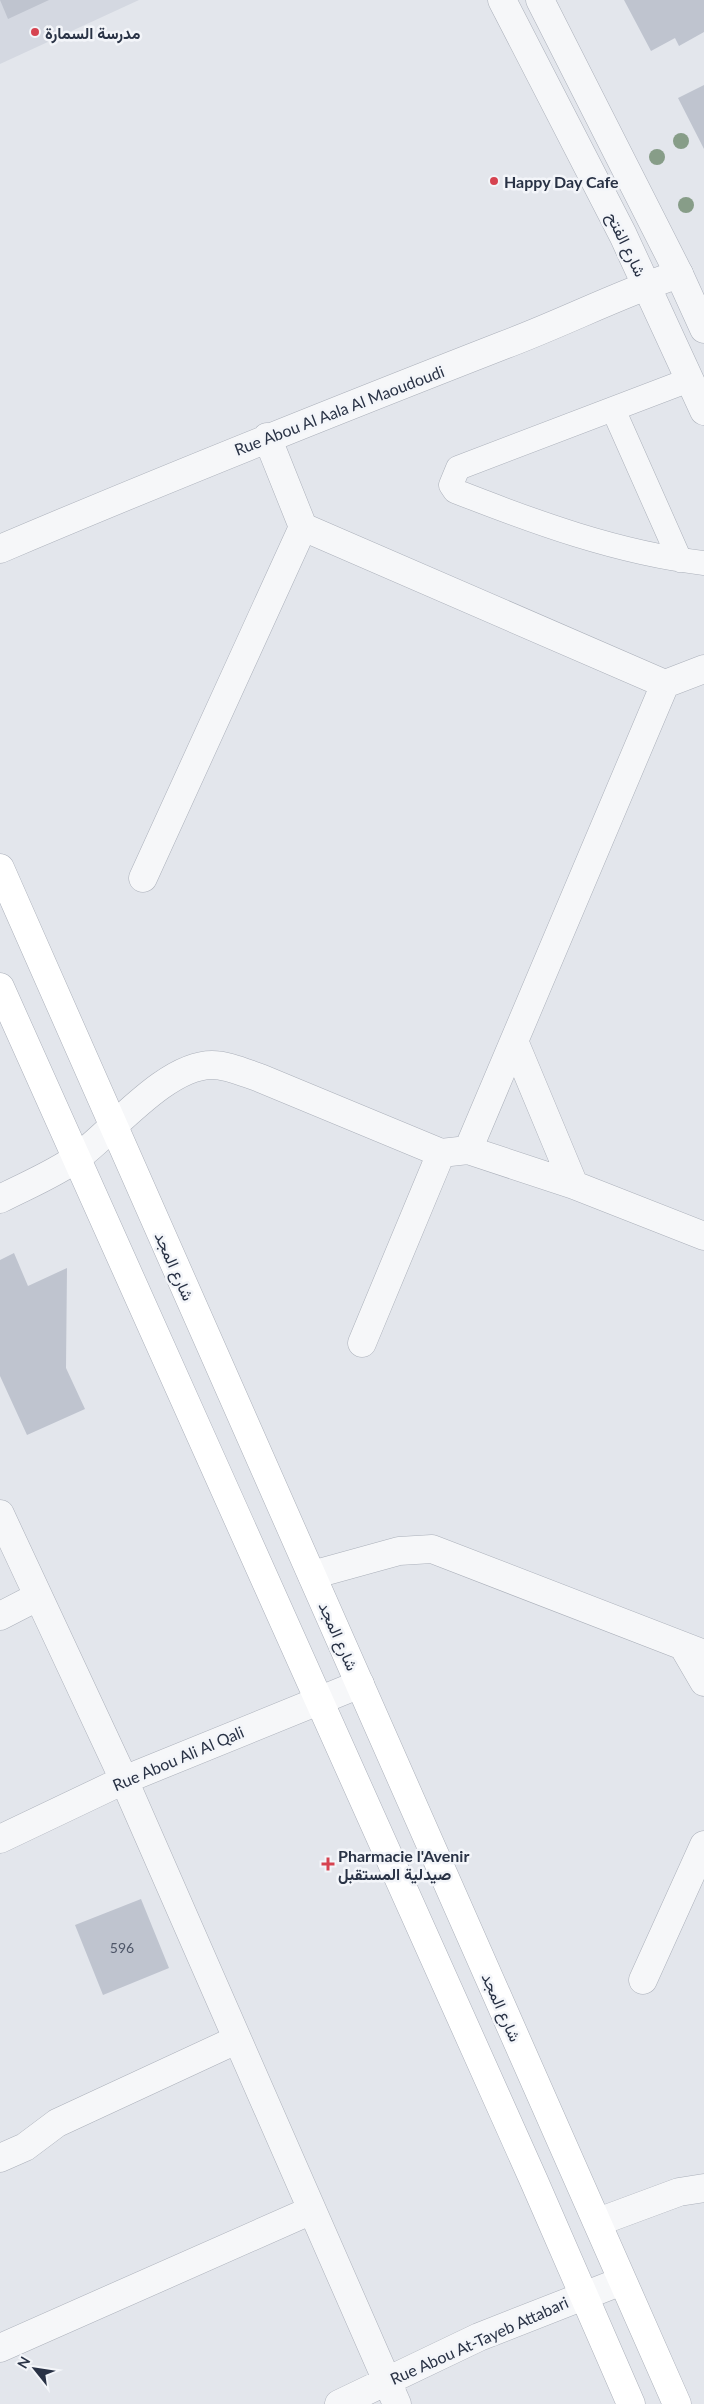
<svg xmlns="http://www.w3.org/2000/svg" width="704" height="2404" viewBox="0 0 704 2404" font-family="Lato,Vazirmatn,sans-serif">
  <rect width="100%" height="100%" fill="#e3e6ec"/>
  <path fill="#d4d8e1" d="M 0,0 L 139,0 L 0,64 Z"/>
  <path fill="#bfc4cf" d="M 0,0 L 49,0 L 8,19 Z
    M 624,0 L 704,0 L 704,32 L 679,46 L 675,38 L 651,51 Z
    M 704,85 L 704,149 L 678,98 Z
    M 14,1253 L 28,1286 L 67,1268 L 66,1368 L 85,1409 L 27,1435 L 0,1376 L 0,1260 Z
    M 141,1899 L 169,1968 L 103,1995 L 75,1925 Z"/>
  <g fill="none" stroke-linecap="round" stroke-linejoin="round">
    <defs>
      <path id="service" d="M 689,380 L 458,468 L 451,485 L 455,491 C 534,522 618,553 704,563
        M 613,409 L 680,560"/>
      <path id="minor" d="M 303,527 L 665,684 L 704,669
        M 0,549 C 167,478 335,411 504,345 C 563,323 619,294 679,274
        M 143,878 L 303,527 L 267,437
        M 514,1041 L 574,1185
        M 468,1150 L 574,1185 L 704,1236
        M 0,1199 C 25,1186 55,1174 78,1157 C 113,1131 166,1065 212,1065 C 228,1065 245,1073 260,1078 L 441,1153
        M 362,1343 L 441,1153 L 468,1150 L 665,684
        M 0,1514 L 124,1780 L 397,2404
        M 312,1575 L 399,1551 L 432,1549 L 704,1654
        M 0,1616 L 37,1597
        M 683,1646 L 704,1682
        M 0,1839 L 124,1780 L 360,1684
        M 643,1980 L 704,1845
        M 0,2158 L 25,2147 L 57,2123 L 236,2040
        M 598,2222 L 679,2192 L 704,2188
        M 0,2348 L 312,2210
        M 339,2404 L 479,2337 L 622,2281"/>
      <path id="tertiary" d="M 502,0 L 623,235 L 704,411
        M 540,0 L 679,274 L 704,329"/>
      <path id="secondary" d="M 0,868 L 677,2404
        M 0,987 L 534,2181 L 631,2404"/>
    </defs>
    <use href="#service" stroke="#abb0ba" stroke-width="25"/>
    <use href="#minor" stroke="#abb0ba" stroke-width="29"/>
    <use href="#tertiary" stroke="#abb0ba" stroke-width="29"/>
    <use href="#secondary" stroke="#abb0ba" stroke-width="29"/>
    <use href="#service" stroke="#f6f7f9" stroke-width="24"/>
    <use href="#minor" stroke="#f6f7f9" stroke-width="28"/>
    <use href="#tertiary" stroke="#f6f7f9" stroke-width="28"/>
    <use href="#secondary" stroke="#fff" stroke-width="28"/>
  </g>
  <g fill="#879d88">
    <circle cx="681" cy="141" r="8"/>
    <circle cx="657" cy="157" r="8"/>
    <circle cx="686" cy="205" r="8"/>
  </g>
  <g fill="#d64350" stroke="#f3f5f9" stroke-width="2">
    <circle cx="35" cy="32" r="5"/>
    <circle cx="494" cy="181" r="5"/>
    <path d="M325.5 1856.5h5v5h5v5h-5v5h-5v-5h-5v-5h5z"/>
  </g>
  <g text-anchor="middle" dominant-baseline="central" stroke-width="5" stroke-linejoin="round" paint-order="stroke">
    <g font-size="14" fill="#4e5668">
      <text x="122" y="1947">596</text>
    </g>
    <g font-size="16" font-weight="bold" fill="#293245" stroke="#f3f5f9" text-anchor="start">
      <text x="45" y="32">مدرسة السمارة</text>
      <text x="504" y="181">Happy Day Cafe</text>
      <text x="338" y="1855">Pharmacie l'Avenir<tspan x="338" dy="18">صيدلية المستقبل</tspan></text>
    </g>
    <g font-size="16" fill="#293245" stroke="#f3f5f9">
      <text transform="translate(627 244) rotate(64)">شارع الفتح</text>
      <text transform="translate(339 410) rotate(-21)">Rue Abou Al Aala Al Maoudoudi</text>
      <text transform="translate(175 1266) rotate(66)">شارع المجد</text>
      <text transform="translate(339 1636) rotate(66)">شارع المجد</text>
      <text transform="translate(178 1758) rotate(-23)">Rue Abou Ali Al Qali</text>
      <text transform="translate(502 2007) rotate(66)">شارع المجد</text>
      <text transform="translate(479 2340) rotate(-24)">Rue Abou At-Tayeb Attabari</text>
    </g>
  </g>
  <g transform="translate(35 2369) rotate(300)" stroke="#f3f5f9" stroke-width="4" paint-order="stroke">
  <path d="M0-4L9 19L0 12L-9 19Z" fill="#293245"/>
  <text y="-8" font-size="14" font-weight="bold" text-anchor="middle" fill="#293245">N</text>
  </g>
</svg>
